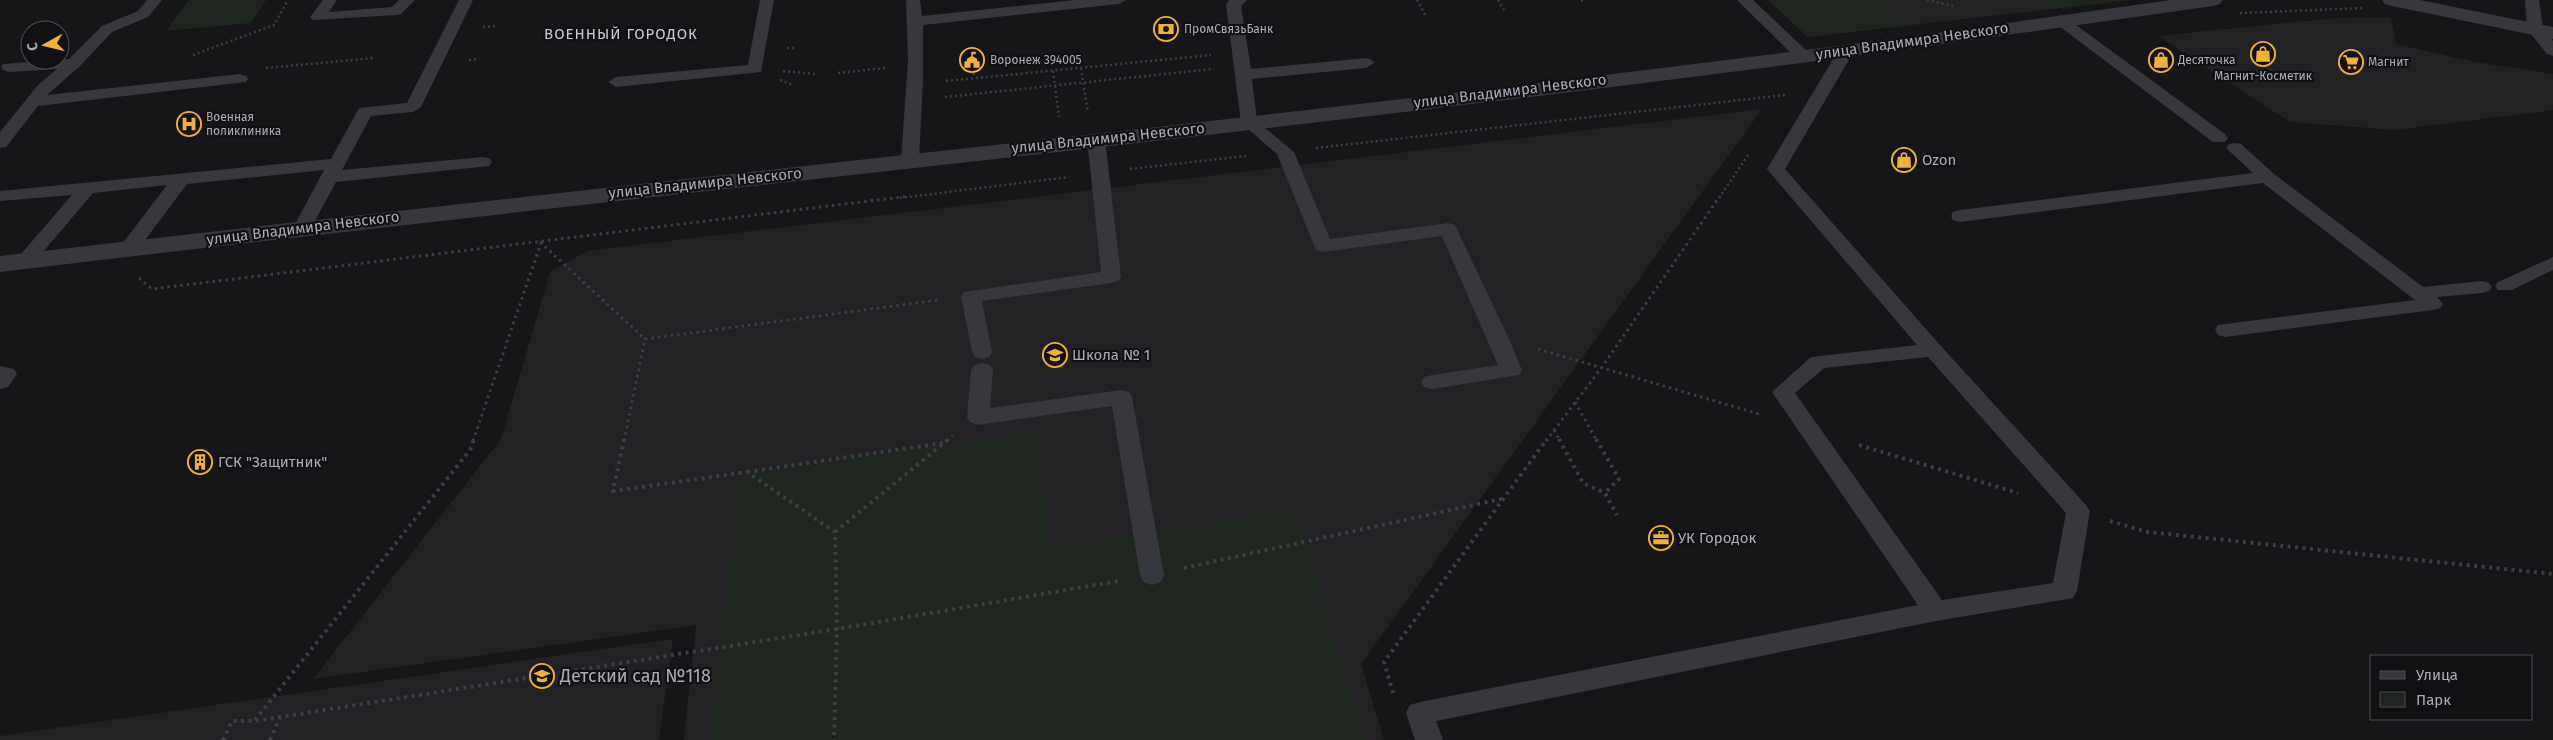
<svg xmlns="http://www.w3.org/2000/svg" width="2553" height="740" viewBox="0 0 2553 740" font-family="'Fira Sans',sans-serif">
  <rect width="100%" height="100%" fill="#161618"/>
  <path fill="#222225" d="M 1768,0 L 2131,0 L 1808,37 Z
    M 2391,17 L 2396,44 L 2475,62 L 2553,74 L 2553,110 L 2395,130 L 2290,122 L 2158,36 L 2336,18 Z
    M 1762,109 L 1361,664 L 1384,740 L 684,740 L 696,625 L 313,679 L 501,439 L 550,272 L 587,251 Z
    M 673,639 L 659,740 L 0,740 L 0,736 Z"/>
  <path fill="#1e261f" d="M 189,0 L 266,0 L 251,23 L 166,31 Z
    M 1768,0 L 1877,0 L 1909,25 L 1808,37 Z
    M 2048,0 L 2131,0 L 2044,10 Z
    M 1037,432 L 1051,547 L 1295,510 L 1365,740 L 710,740 L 740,474 Z"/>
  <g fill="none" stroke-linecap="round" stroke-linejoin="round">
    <path stroke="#3d3f44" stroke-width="2.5" stroke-dasharray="2 3" stroke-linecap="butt" d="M 1417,0 L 1426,16
      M 1498,0 L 1504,10
      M 1581,0 L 1586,2
      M 1927,0 L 1953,6
      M 2240,13 L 2364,8
      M 483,27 L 495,26
      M 787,48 L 796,48
      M 193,55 L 274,25 L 288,0
      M 469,60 L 478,59
      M 266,68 L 374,58
      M 973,68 L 974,78
      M 1081,68 L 1088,113
      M 783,71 L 816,74
      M 1053,71 L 1059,117
      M 838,73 L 885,68
      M 780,80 L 793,85
      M 946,81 L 1211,55
      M 945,97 L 1212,69
      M 1316,148 L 1785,95
      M 1130,169 L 1246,156
      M 900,198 L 1069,177
      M 1719,198 L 1748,155"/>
    <path stroke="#3d3f44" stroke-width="3" stroke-dasharray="2.5 4" stroke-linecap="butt" d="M 139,278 L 152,289 L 910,196
      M 1538,349 L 1759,414
      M 1575,402 L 1597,441
      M 1554,430 L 1560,441
      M 473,441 L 541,243 L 645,339
      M 624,441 L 645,339 L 939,300
      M 947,441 L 953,436
      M 1546,441 L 1602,367 L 1720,196"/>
    <path stroke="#3d3f44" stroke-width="4" stroke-dasharray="3 4.5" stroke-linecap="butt" d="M 624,439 L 613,491 L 747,472 L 835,532 L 837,629 L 834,740
      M 1559,439 L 1583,483 L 1605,493 L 1617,515
      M 1596,439 L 1619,479 L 1605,493
      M 1859,445 L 2018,493
      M 747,472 L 943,443
      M 2110,521 L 2148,532 L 2553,574
      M 835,532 L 949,439
      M 1184,568 L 1501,499
      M 1393,693 L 1384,662 L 1547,439
      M 255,720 L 470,450 L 474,439
      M 223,740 L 232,721 L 255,721 L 837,629 L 1119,581
      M 270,740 L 280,717"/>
    <path fill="#37383d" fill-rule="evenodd" d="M 147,0 L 162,0 L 148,17 L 112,32 L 80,66 L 47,95 L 240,74 L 246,76 L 248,79 L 246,82 L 38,106 L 6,147 L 0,148 L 0,132 L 38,85 L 57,69 L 9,72 L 3,70 L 1,67 L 3,64 L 69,59 L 102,26 L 138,11 Z
      M 323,0 L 337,0 L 329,12 L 392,7 L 399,0 L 415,0 L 401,14 L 396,15 L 313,20 L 310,17 Z
      M 459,0 L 473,0 L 421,107 L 413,112 L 371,116 L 342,170 L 483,157 L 489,158 L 492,162 L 489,166 L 336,182 L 311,228 L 309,232 L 295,232 L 293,228 L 324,170 L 187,184 L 136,252 L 122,252 L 119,248 L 167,185 L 93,193 L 32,265 L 18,265 L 15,261 L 72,195 L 0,201 L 0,191 L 331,159 L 359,108 L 407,103 Z
      M 760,0 L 774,0 L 761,72 L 616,87 L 608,82 L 616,77 L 748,65 Z
      M 906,0 L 920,0 L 922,16 L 1076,0 L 1126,0 L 1119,4 L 923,25 L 923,80 L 919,160 L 916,164 L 904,164 L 901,160 L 908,60 Z
      M 1229,0 L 1247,0 L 1241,6 L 1251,69 L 1366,58 L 1372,60 L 1374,63 L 1366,68 L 1252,79 L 1257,121 L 1294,152 L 1330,239 L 1448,223 L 1455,225 L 1509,339 L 1522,370 L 1519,375 L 1432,389 L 1424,387 L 1421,382 L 1424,377 L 1432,375 L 1498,365 L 1442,236 L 1323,252 L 1316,250 L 1277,154 L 1241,123 L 1226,4 Z
      M 1737,0 L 1753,0 L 1808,52 L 1810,55 L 1808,58 L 1796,58 Z
      M 2525,0 L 2539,0 L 2543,28 L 2553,41 L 2553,56 L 2547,54 L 2527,29 Z
      M 2060,15 L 2065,17 L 2225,134 L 2228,138 L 2225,142 L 2213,142 L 2055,23 L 2052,20 Z
      M 1846,46 L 1854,51 L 1785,169 L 1940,345 L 2086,505 L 2090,511 L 2077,591 L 2073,598 L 1936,621 L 1436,721 L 1443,740 L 1415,740 L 1406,713 L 1410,705 L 1420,702 L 1918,605 L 1772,392 L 1811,357 L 1917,345 L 1767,169 L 1838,51 ZM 1928,357 L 2066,513 L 2053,583 L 1942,600 L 1795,393 L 1824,368 Z
      M 1096,134 L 1102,135 L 1105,139 L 1121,277 L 1118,281 L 1111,283 L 982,301 L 992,352 L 989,357 L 982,359 L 975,357 L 972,352 L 961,296 L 964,292 L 1101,272 L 1087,139 L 1090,135 Z
      M 2235,143 L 2241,144 L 2273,173 L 2423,287 L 2482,281 L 2489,283 L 2492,287 L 2489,291 L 2482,293 L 2437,297 L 2443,304 L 2440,308 L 2433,310 L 2225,337 L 2218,335 L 2215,330 L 2218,325 L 2415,300 L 2263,183 L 1960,222 L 1953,220 L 1951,216 L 1953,212 L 1960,210 L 2253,173 L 2226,148 L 2229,144 Z
      M 2553,257 L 2553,270 L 2512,290 L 2498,290 L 2495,286 L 2498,282 Z
      M 982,363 L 990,365 L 993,370 L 990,408 L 1121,390 L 1129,392 L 1132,397 L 1164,575 L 1161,582 L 1152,585 L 1143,582 L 1140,575 L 1112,406 L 978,425 L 970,422 L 967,417 L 971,370 L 974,365 Z
      M 0,366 L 14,369 L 17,374 L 8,387 L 0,389 Z"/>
    <path fill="#37383d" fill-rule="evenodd" d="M 2171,0 L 2223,0 L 2220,4 L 2213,6 C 2091,23 1969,41 1847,57 C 1232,138 615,198 0,272 L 0,256 C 615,184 1231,124 1845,45 C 1954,31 2063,15 2171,0 Z
      M 2382,0 L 2420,0 L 2553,27 L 2553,39 L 2392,6 L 2385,4 Z"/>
  </g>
  <defs>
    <symbol id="bank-ring" viewBox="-11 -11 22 22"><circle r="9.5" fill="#111113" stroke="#f2b134" stroke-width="1.5"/><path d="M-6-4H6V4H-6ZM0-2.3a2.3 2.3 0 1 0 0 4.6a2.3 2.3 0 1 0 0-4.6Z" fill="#f2b134"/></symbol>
    <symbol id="shop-ring" viewBox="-11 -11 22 22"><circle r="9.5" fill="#111113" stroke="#f2b134" stroke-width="1.5"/><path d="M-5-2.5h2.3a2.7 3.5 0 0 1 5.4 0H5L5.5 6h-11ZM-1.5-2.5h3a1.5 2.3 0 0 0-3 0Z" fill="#f2b134"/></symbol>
    <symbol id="civic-ring" viewBox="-11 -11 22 22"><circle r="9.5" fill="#111113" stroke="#f2b134" stroke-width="1.5"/><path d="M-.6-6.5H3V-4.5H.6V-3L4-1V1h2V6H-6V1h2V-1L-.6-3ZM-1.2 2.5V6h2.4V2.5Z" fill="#f2b134"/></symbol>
    <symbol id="supermarket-ring" viewBox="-11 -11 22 22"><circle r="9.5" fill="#111113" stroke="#f2b134" stroke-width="1.5"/><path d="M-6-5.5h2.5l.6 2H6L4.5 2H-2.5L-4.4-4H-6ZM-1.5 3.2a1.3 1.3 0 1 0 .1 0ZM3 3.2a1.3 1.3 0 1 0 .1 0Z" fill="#f2b134"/></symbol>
    <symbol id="hospital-ring" viewBox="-11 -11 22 22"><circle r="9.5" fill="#111113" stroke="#f2b134" stroke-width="1.5"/><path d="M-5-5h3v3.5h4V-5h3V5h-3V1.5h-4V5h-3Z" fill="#f2b134"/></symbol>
    <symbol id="school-ring" viewBox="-11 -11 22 22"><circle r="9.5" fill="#111113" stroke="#f2b134" stroke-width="1.5"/><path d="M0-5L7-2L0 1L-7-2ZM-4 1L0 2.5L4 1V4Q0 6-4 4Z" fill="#f2b134"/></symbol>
    <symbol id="building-ring" viewBox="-11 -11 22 22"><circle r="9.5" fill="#111113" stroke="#f2b134" stroke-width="1.5"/><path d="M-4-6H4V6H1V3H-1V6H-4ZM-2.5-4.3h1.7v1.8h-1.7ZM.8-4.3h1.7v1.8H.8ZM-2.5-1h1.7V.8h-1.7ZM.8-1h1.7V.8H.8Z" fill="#f2b134"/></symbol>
    <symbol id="office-ring" viewBox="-11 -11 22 22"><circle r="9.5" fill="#111113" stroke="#f2b134" stroke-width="1.5"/><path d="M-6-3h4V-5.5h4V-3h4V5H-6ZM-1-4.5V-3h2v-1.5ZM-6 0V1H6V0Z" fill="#f2b134"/></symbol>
  </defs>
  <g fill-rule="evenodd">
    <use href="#bank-ring" x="1152" y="15" width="28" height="28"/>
    <use href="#shop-ring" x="2249" y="40" width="28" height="28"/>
    <use href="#civic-ring" x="958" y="46" width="28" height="28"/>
    <use href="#shop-ring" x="2147" y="46" width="28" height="28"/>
    <use href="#supermarket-ring" x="2337" y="48" width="28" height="28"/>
    <use href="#hospital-ring" x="175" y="110" width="28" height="28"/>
    <use href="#shop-ring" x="1890" y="146" width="28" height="28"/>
    <use href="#school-ring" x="1041" y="341" width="28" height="28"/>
    <use href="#building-ring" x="186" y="448" width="28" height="28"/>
    <use href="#office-ring" x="1647" y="524" width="28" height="28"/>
    <use href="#school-ring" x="528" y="662" width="28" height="28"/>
  </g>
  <g text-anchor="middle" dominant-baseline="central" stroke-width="4.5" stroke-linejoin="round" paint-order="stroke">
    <g font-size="12" fill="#a8adb8" stroke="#111113" text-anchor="start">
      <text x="1184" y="29">ПромСвязьБанк</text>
      <text x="990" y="60">Воронеж 394005</text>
      <text x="2178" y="60">Десяточка</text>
      <text x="2368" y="62">Магнит</text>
      <text x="2263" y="76" text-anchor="middle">Магнит-Косметик</text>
      <text x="206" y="117">Военная<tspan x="206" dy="14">поликлиника</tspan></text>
    </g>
    <g font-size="15" letter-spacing="1" fill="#c9ccd4" stroke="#111113">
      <text x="621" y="34">ВОЕННЫЙ ГОРОДОК</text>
    </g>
    <g font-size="15" fill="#a8adb8" stroke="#111113">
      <text transform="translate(1912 41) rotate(-8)">улица Владимира Невского</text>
      <text transform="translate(1510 91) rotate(-7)">улица Владимира Невского</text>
      <text transform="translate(1108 138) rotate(-6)">улица Владимира Невского</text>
      <text transform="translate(705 183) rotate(-6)">улица Владимира Невского</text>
      <text transform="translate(303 228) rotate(-7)">улица Владимира Невского</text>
    </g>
    <g font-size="15" fill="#a8adb8" stroke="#111113" text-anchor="start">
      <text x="1922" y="160">Ozon</text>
      <text x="1072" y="355">Школа № 1</text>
      <text x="218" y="462">ГСК "Защитник"</text>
      <text x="1678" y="538">УК Городок</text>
    </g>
    <g font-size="18" fill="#a8adb8" stroke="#111113" text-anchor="start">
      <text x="560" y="676">Детский сад №118</text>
    </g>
  </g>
  <rect x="2370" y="655" width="162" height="65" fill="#111113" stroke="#4d4f55"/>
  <rect x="2380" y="671" width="25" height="8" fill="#37383d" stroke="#4d4f55"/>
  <text x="2416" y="680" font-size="15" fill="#a8adb8">Улица</text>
  <rect x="2380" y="692" width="25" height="15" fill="#1e261f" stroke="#4d4f55"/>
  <text x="2416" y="705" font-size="15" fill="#a8adb8">Парк</text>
  <g transform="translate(45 45) rotate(262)"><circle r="24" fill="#111113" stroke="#4d4f55"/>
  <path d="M0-4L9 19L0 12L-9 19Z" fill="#f2b134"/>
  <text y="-8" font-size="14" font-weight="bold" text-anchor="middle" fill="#a8adb8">С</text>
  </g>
</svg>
